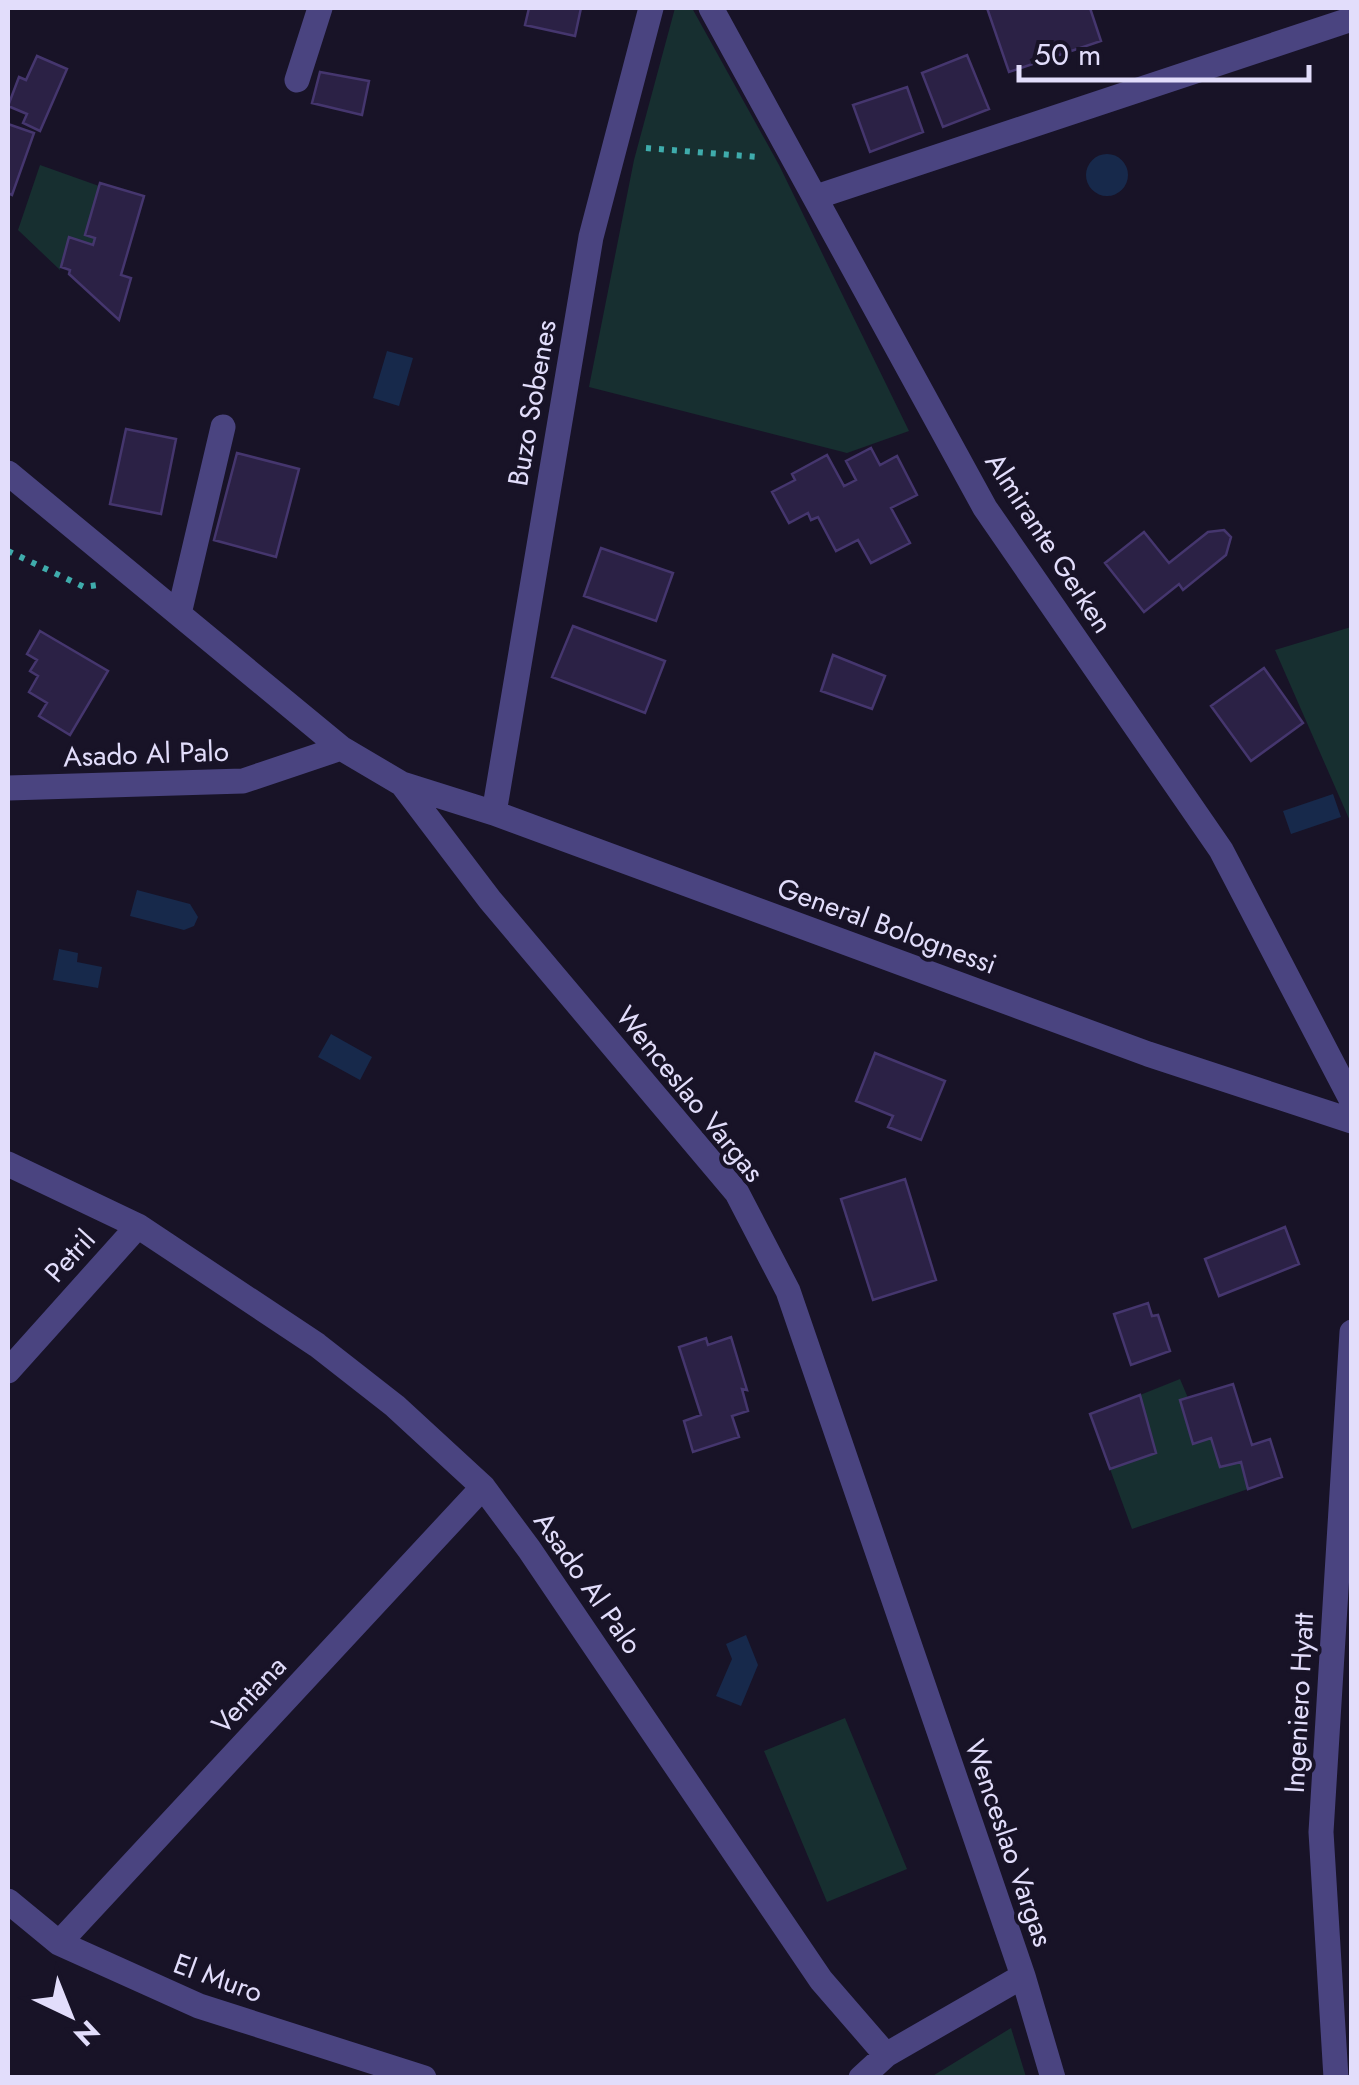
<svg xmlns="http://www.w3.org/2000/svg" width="1359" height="2085" viewBox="0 0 1359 2085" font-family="Jost,sans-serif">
  <rect width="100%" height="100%" fill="#181327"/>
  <path fill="#172f30" d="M 675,8 L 692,8 L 779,165 L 909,431 L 847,453 L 589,387 L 634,160 Z
    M 40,165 L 99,186 L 85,234 L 95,238 L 93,245 L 69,238 L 60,270 L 18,230 Z
    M 1351,627 L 1352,821 L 1350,821 L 1275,650 Z
    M 1180,1379 L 1188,1398 L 1180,1401 L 1193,1443 L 1211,1438 L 1220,1467 L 1241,1462 L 1248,1489 L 1132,1529 L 1110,1469 L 1156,1453 L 1140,1395 Z
    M 845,1718 L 907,1869 L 827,1902 L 764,1751 Z
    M 1011,2028 L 1026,2077 L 931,2077 Z"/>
  <path fill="#17294b" d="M1086 175a21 21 0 1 1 42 0a21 21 0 1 1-42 0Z
    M 387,351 L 413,358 L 399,406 L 373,398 Z
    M 1333,794 L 1341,817 L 1291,834 L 1283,811 Z
    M 137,890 L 190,904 L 198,917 L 194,926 L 184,930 L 130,916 Z
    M 59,949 L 78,953 L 77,962 L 102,967 L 98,988 L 53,980 Z
    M 331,1034 L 372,1057 L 360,1080 L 318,1057 Z
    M 746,1635 L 758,1665 L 741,1706 L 716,1696 L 732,1659 L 726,1644 Z"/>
  <path fill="#2b2145" stroke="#45366e" stroke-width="2.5" d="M 529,8 L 581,8 L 575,36 L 525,25 Z
    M 987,8 L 1090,8 L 1101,41 L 1009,72 Z
    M 967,55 L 989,109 L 943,127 L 922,73 Z
    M 37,56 L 67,69 L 40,131 L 23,123 L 27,114 L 8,106 L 19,77 L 26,80 Z
    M 320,72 L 369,81 L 362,115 L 312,103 Z
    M 907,87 L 923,132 L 870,152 L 853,105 Z
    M 8,124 L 34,133 L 12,195 L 8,193 Z
    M 100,183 L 144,196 L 121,275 L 131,278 L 119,320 L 69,274 L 70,270 L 61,267 L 69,237 L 93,245 L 95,238 L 85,235 Z
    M 126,429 L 176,439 L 161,514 L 110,504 Z
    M 871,448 L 880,465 L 897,456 L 917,495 L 891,508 L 910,543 L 871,563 L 858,540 L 836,551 L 818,517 L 811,520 L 808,513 L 789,523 L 772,492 L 795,480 L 792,474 L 827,455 L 844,486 L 856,480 L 846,461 Z
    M 237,453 L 299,469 L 276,557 L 214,540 Z
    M 1224,530 L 1231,537 L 1226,555 L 1183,590 L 1179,584 L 1144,612 L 1105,563 L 1144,532 L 1169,563 L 1208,532 Z
    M 601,548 L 673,573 L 656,621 L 584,596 Z
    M 573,626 L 665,661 L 645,713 L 552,677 Z
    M 40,631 L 108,671 L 70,735 L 39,716 L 47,703 L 29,692 L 38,676 L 30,671 L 37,660 L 27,654 Z
    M 833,655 L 885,676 L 872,709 L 821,691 Z
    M 1264,668 L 1303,723 L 1251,761 L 1211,706 Z
    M 875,1053 L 945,1081 L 921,1140 L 888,1127 L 893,1116 L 856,1101 Z
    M 905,1179 L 936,1280 L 873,1300 L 841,1199 Z
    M 1285,1227 L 1299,1264 L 1219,1296 L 1205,1259 Z
    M 1148,1303 L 1152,1316 L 1158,1315 L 1170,1351 L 1131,1365 L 1114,1314 Z
    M 731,1337 L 747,1390 L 742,1389 L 748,1411 L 732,1416 L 739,1437 L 693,1452 L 684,1421 L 701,1415 L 679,1347 L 706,1338 L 708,1345 Z
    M 1233,1384 L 1252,1445 L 1270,1439 L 1282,1477 L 1248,1489 L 1241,1462 L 1220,1467 L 1211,1438 L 1193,1444 L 1180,1400 Z
    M 1140,1395 L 1156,1453 L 1110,1469 L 1090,1414 Z"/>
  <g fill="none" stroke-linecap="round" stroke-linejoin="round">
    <path stroke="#3facac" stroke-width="6" stroke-dasharray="5 8" stroke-linecap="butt" d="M 646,148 L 758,157
      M 8,551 L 84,587 L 98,585"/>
    <path stroke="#4a4480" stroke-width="25" d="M 711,8 L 985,508 L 1221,850 L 1352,1101
      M 297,80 L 320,8
      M 816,197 L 1352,19
      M 8,473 L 341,748 L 402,784 L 490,900 L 737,1193 L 788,1291 L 1023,1976 L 1053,2078
      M 179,614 L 223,427
      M 402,784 L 494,813 L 1148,1054 L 1352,1121
      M 8,788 L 243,781 L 341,748
      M 494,813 L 591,237 L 651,8
      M 8,1164 L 138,1226 L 317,1345 L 395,1406 L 483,1487 L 529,1549 L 821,1980 L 886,2055 L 1023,1976
      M 8,1371 L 138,1226
      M 8,1901 L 59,1943 L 199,2006 L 424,2078
      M 59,1943 L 483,1487
      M 861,2078 L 886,2055
      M 1336,2078 L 1321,1832 L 1352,1332"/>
  </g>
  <g text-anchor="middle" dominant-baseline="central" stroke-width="8" stroke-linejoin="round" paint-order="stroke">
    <g font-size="28" fill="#e2ddfb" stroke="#181327">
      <text transform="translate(532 403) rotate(-80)">Buzo Sobenes</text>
      <text transform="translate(1049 543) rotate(57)">Almirante Gerken</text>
      <text transform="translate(146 754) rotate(-2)">Asado Al Palo</text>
      <text transform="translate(887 926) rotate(20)">General Bolognessi</text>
      <text transform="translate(690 1094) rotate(51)">Wenceslao Vargas</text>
      <text transform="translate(70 1256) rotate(-48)">Petril</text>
      <text transform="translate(588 1583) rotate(55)">Asado Al Palo</text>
      <text transform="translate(249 1695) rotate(-47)">Ventana</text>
      <text transform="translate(1299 1703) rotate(-87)">Ingeniero Hyatt</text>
      <text transform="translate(1009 1843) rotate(71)">Wenceslao Vargas</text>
      <text transform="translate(218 1978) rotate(20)">El Muro</text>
    </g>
  </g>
  <rect width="1359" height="2085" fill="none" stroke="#e2ddfb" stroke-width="20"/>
  <g transform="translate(70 2015) rotate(137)" stroke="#181327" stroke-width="8" paint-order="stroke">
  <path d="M0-8L18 38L0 25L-18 38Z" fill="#e2ddfb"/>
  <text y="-15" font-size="28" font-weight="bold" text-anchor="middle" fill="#e2ddfb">N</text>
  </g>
  <path d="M1019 65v15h290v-15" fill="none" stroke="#e2ddfb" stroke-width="5"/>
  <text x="1034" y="65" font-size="30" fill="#e2ddfb" stroke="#181327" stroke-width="8" paint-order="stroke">50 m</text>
</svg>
